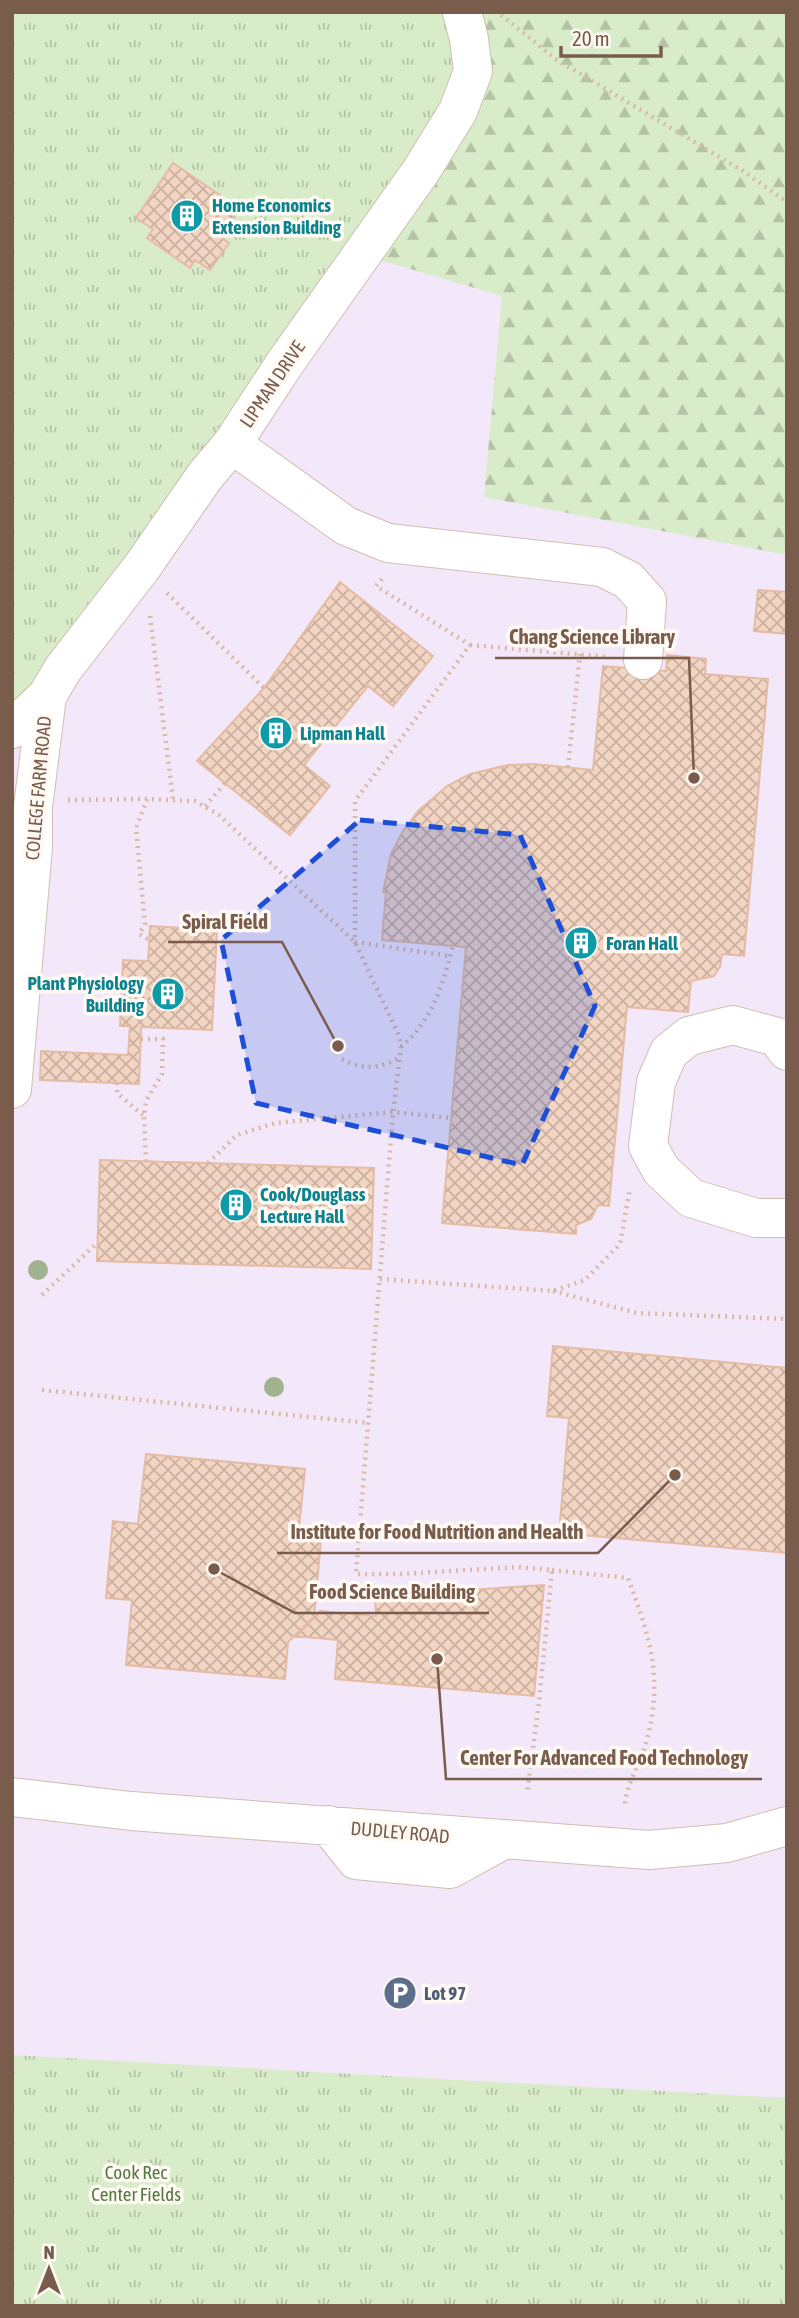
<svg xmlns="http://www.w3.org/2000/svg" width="799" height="2318" viewBox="0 0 799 2318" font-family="'Asap Condensed',sans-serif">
  <defs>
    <pattern id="forest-firs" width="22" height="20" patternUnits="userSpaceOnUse" patternTransform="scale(1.75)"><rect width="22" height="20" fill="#d8ecc9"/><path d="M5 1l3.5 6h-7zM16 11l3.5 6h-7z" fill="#b4c2a5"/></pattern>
    <pattern id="park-tufts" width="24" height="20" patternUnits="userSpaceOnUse" patternTransform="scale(1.75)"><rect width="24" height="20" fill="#d8ecc9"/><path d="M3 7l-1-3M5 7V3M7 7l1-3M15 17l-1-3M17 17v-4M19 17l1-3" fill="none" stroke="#b4c2a5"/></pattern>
    <pattern id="building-cross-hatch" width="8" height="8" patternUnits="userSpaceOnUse" patternTransform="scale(1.75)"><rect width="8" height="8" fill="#f3d5c3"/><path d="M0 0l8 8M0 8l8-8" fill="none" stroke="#cab0a1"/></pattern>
  </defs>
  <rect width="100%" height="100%" fill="#fdf6ec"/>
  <path fill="#f3e8fa" d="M 12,12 L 787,12 L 787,2306 L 12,2306 Z"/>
  <path fill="url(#forest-firs)" d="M 450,12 L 787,12 L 787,555 L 484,497 L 502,296 L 373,258 Z"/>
  <path fill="url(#park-tufts)" d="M 12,12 L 450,12 L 467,103 L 12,732 Z
    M 12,2055 L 787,2098 L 787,2306 L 12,2306 Z"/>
  <path fill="url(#building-cross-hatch)" stroke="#e6bba3" stroke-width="2" d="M 173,163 L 223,197 L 220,202 L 237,213 L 221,237 L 229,243 L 210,270 L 195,260 L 190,268 L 147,238 L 153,229 L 136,218 Z
    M 340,582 L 433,656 L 393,706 L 368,686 L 304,765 L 330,786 L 290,835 L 197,761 L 264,688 Z
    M 758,590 L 787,592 L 787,634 L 754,631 Z
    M 667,655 L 706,659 L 705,674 L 768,679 L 744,956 L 722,954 L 720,967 L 714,976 L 691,981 L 688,1012 L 627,1007 L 609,1206 L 598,1205 L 591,1219 L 576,1225 L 576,1234 L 442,1223 L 466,947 L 382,940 L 386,892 L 383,892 L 391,854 L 403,831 L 418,811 L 447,786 L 470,774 L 508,765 L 534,764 L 593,770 L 603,666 L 666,671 Z
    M 150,926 L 217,930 L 212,1030 L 141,1027 L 139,1084 L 40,1080 L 41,1051 L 128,1055 L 130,1026 L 120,1026 L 123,960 L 148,961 Z
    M 100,1160 L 374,1168 L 371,1269 L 97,1261 Z
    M 553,1346 L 787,1368 L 787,1553 L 559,1533 L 569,1418 L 547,1416 Z
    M 146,1454 L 305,1469 L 298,1538 L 321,1540 L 314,1618 L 288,1642 L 285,1679 L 126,1665 L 132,1600 L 106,1598 L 113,1521 L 138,1524 Z
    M 544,1585 L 534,1696 L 335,1679 L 338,1640 L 294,1636 L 320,1611 L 376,1616 L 375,1596 Z"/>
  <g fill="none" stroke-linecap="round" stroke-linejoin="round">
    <defs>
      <path id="minor" d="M 232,444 L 346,526 L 388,543 L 602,567 L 628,580 L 647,601 L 643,660
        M 12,729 L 47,696 L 63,669 L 142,567 L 205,476 L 232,444 L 285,363 L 421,171 L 458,111 L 473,71 L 469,39 L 462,12
        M 787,1051 L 777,1037 L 733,1025 L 689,1036 L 669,1052 L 656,1082 L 648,1146 L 661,1170 L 691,1198 L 756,1218 L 787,1218
        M 12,1089 L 33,847 L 33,807 L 47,696
        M 12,1797 L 131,1811 L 649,1850 L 727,1843 L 787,1826
        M 328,1825 L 356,1860 L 450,1869 L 503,1840"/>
    </defs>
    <use href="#minor" stroke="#d1beb0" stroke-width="40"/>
    <path stroke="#d9b8a5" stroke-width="4.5" stroke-dasharray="2 5" stroke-linecap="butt" d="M 501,15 L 557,60 L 743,171 L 787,202
      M 382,579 L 376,586 L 470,645 L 355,801 L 355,942 L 450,956
      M 167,593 L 264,688
      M 150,616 L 173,799
      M 470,645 L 609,657
      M 568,767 L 580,654
      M 147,799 L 136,828 L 145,924 L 139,934 L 149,940
      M 68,800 L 147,799 L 195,801 L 219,815 L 355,942 L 399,1036 L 401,1047 L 393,1112 L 356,1574 L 400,1574 L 518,1567 L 552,1570 L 539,1702 L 527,1794
      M 205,806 L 225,783
      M 141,1039 L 163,1039 L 162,1074 L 146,1101 L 144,1116 L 146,1161
      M 401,1047 C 433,1019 442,987 453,946
      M 342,1059 C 362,1070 379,1069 399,1058
      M 117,1083 L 117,1093 L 144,1116
      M 208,1163 L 237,1135 L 275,1123 L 393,1112 L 451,1118
      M 380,1279 L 553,1291 L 585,1280 L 620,1244 L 630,1188
      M 553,1291 L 637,1313 L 787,1319
      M 42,1295 L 97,1243
      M 42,1390 L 369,1423
      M 552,1570 L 628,1578 C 650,1637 664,1679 646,1743 C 640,1764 627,1783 625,1804"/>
    <use href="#minor" stroke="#fff" stroke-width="38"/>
  </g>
  <g fill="#a0b28e">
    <circle cx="38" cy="1270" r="10"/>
    <circle cx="274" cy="1387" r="10"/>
  </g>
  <path fill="#1d4ed8" fill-opacity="0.2" stroke="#1d4ed8" stroke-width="5" stroke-dasharray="14 9" stroke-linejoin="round" d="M 360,820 L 520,835 L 595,1006 L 522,1165 L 256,1103 L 221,940 Z"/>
  <defs>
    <symbol id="building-disc" viewBox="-11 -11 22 22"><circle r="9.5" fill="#0f9aa8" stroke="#fffaf3"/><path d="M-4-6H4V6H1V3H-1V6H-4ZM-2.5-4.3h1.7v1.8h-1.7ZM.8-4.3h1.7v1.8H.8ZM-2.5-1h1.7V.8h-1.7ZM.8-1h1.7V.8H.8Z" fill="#fff"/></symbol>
    <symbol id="parking-disc" viewBox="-11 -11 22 22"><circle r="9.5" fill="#5c6f8a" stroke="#fffaf3"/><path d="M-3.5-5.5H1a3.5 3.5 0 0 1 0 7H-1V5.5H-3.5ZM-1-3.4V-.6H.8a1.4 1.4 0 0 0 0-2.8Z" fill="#fff"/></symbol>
  </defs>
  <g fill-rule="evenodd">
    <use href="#building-disc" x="168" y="197" width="38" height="38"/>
    <use href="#building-disc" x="257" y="714" width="38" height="38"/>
    <use href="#building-disc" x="562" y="924" width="38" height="38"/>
    <use href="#building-disc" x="149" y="975" width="38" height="38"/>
    <use href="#building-disc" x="217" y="1186" width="38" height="38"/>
    <use href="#parking-disc" x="381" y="1974" width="38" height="38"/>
  </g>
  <g text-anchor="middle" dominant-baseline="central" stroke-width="7" stroke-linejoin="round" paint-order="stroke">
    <g font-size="19" font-weight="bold" fill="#0d838f" stroke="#fffaf3" text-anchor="start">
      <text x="212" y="205">Home Economics<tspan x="212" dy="22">Extension Building</tspan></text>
      <text x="300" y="733">Lipman Hall</text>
      <text x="606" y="943">Foran Hall</text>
      <text x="144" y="983" text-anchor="end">Plant Physiology<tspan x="144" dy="22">Building</tspan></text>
      <text x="260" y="1194">Cook/Douglass<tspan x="260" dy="22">Lecture Hall</tspan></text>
    </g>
    <g font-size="19" fill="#7a5c4d" stroke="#fffaf3">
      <text transform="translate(272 384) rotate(-56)">LIPMAN DRIVE</text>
      <text transform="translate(38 788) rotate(-85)">COLLEGE FARM ROAD</text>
      <text transform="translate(400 1832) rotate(5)">DUDLEY ROAD</text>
    </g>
    <g font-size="19" font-weight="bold" fill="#4e5e75" stroke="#fffaf3" text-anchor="start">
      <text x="424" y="1993">Lot 97</text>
    </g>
    <g font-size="19" fill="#537a41" stroke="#fffaf3">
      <text x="136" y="2172">Cook Rec<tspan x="136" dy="22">Center Fields</tspan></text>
    </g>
  </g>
  <path fill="none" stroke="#7a5c4d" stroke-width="2.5" d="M694 778L689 658H495M338 1046L282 942H168M675 1475L598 1553H277M214 1569L295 1613H489M437 1659L446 1779H762"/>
  <g fill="#7a5c4d" stroke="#fffaf3" stroke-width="2.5">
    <circle cx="694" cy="778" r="7"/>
    <circle cx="338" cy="1046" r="7"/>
    <circle cx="675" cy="1475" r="7"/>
    <circle cx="214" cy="1569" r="7"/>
    <circle cx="437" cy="1659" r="7"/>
  </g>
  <g font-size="21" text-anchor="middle" font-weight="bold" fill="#7a5c4d" stroke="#fffaf3" stroke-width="7" stroke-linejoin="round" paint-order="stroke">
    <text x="592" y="644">Chang Science Library</text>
    <text x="225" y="929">Spiral Field</text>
    <text x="437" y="1539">Institute for Food Nutrition and Health</text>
    <text x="392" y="1599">Food Science Building</text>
    <text x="604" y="1765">Center For Advanced Food Technology</text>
  </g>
  <rect width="799" height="2318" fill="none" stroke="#7a5c4d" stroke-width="28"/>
  <g transform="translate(49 2269)" stroke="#fffaf3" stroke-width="5" paint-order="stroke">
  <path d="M0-5L12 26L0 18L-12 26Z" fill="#7a5c4d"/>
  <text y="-10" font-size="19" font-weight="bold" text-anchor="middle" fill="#7a5c4d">N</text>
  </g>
  <path d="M561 46v10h100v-10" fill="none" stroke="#7a5c4d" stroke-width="3.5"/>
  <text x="572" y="46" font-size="21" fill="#7a5c4d" stroke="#fffaf3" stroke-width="5" paint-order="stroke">20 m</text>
</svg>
